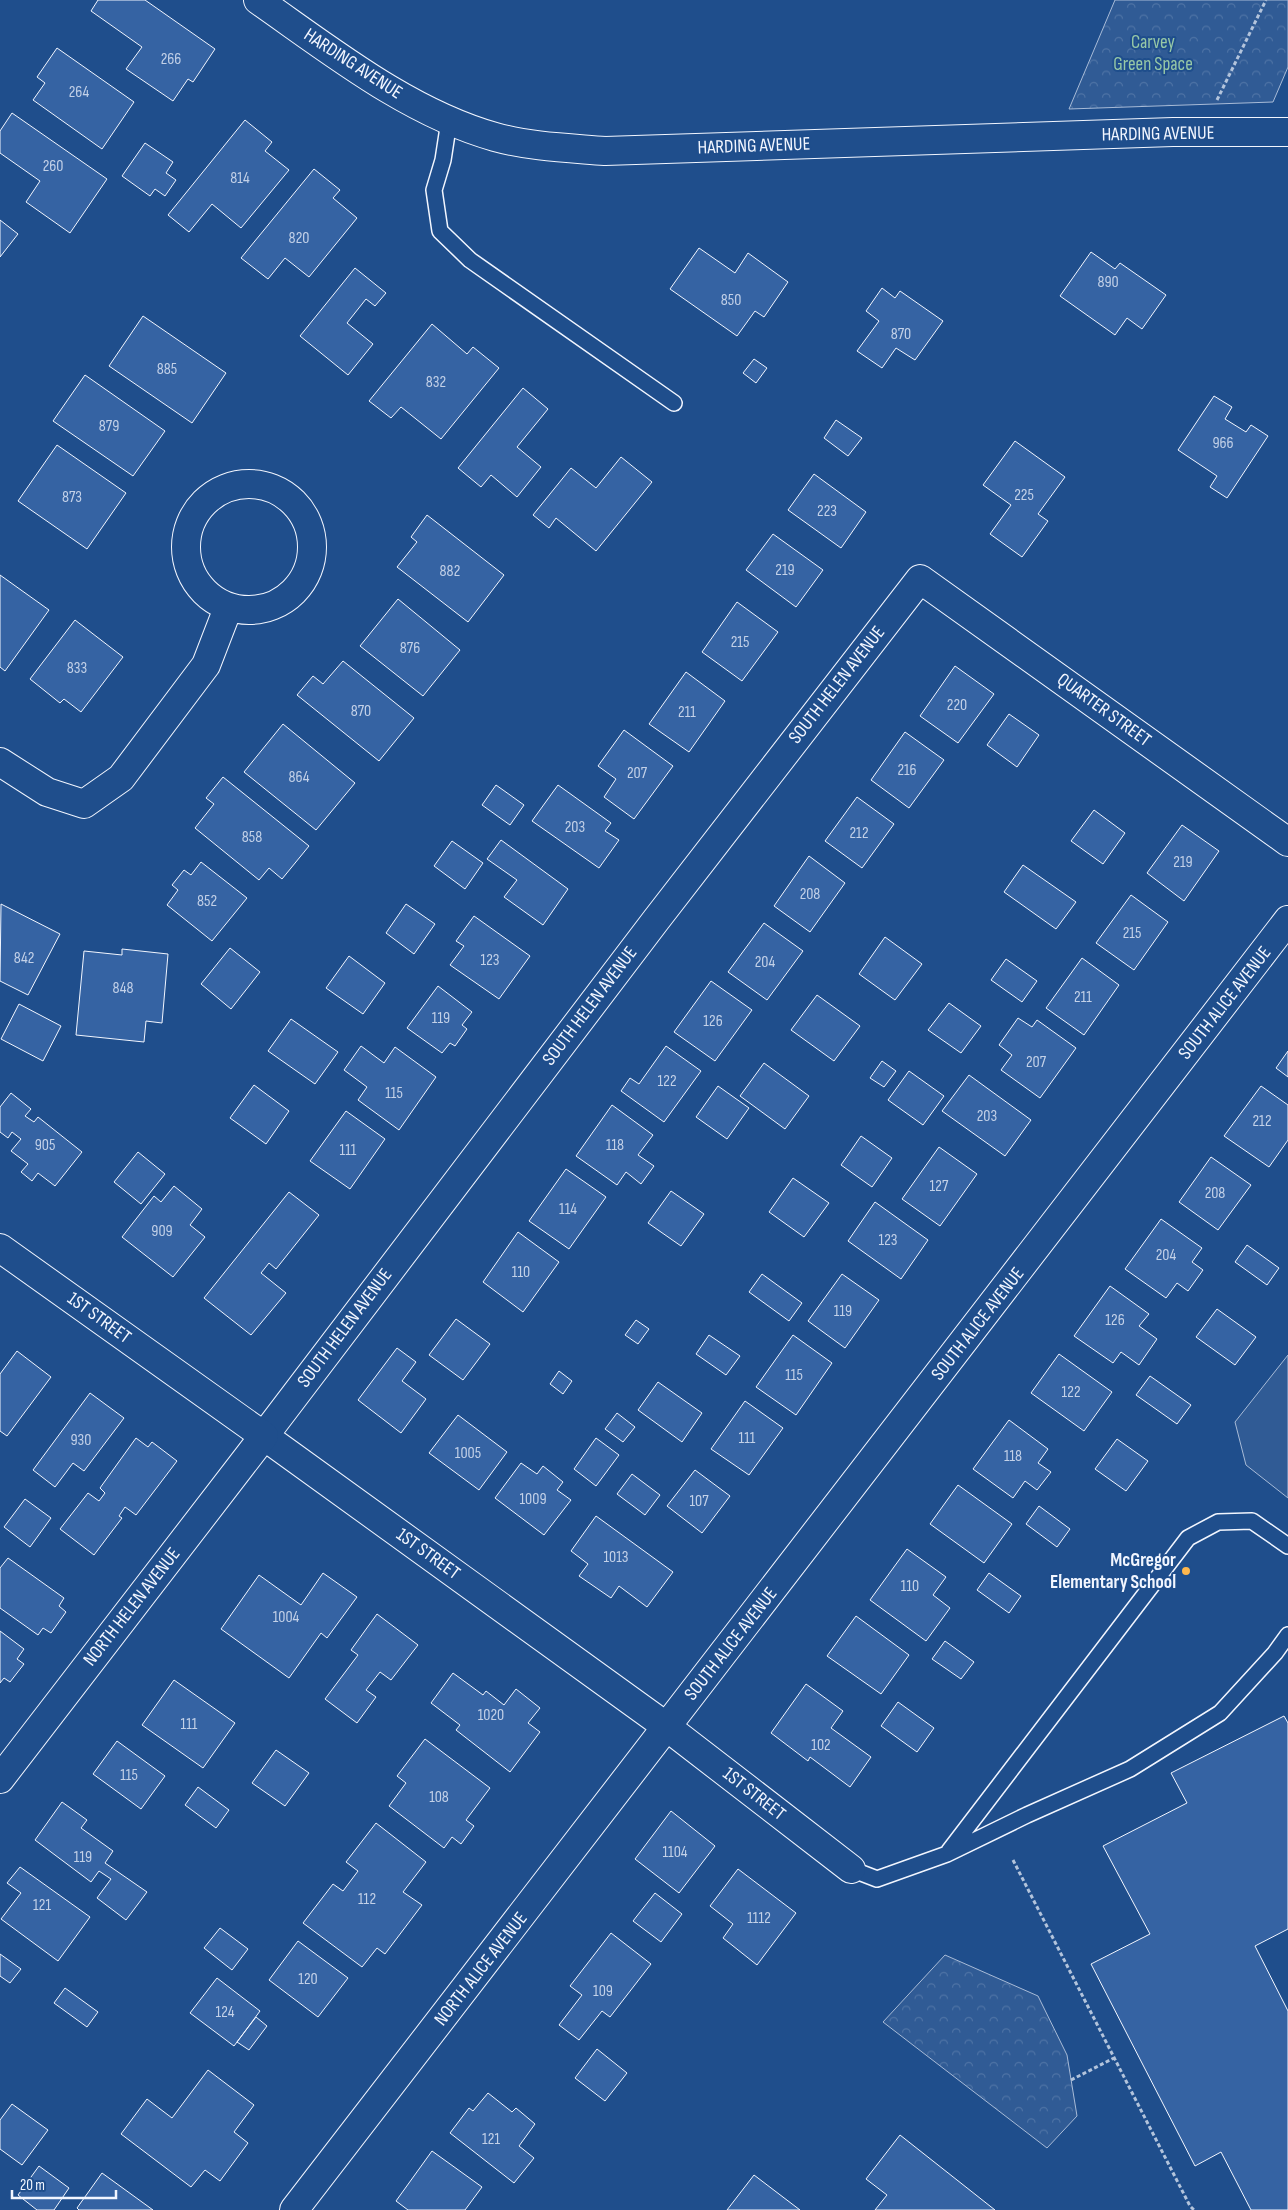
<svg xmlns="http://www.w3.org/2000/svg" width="1288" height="2210" viewBox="0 0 1288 2210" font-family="'Sofia Sans Condensed',sans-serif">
  <defs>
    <pattern id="park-crowns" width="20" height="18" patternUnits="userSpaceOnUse" patternTransform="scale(1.25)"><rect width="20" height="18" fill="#305b95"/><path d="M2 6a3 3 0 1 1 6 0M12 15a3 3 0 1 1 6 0" fill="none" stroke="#4e73a5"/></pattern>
  </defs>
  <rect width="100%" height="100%" fill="#1f4e8c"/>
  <path fill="url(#park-crowns)" stroke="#a8bbd7" d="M 1115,0 L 1288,0 L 1288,67 L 1273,102 L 1069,109 Z
    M 945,1955 L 1038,1996 L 1067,2055 L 1077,2116 L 1047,2148 L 883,2022 Z"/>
  <path fill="#305b95" stroke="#a8bbd7" d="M 1288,1355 L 1288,1498 L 1246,1465 L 1235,1422 Z"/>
  <path fill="#3563a3" stroke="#f2f6ff" d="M 98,0 L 145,0 L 215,49 L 193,82 L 188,79 L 173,101 L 126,69 L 142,47 L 91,11 Z
    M 57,48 L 134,102 L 102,149 L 33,100 L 45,83 L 37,77 Z
    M 12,113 L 107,179 L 70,233 L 26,202 L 40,181 L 0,153 L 0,131 Z
    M 245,120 L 272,142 L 265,151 L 289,170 L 241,228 L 212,204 L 189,232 L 168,215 Z
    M 145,143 L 173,162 L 166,173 L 176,180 L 165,196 L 155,189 L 150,196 L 122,176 Z
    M 314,169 L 340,190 L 333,198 L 357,218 L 309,277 L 285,258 L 268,279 L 241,258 Z
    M 0,220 L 18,234 L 0,257 Z
    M 699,248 L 735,273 L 748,253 L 788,282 L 764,317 L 755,311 L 737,336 L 670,289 Z
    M 1091,252 L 1115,269 L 1120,263 L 1166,295 L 1142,329 L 1127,318 L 1115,335 L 1060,296 Z
    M 355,268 L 386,293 L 375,306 L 366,299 L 347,323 L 373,344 L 348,375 L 300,336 Z
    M 882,288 L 895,298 L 900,291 L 943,321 L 915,360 L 896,348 L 882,368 L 857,351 L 879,321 L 866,311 Z
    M 143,316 L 226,373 L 192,423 L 109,366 Z
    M 432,324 L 467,354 L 473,347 L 499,368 L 441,439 L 401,407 L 391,418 L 369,401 Z
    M 754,359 L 767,368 L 756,383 L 743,373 Z
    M 85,375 L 165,431 L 133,476 L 53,421 Z
    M 523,388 L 548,409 L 517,447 L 541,467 L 517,497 L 491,475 L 481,487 L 458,468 Z
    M 1214,396 L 1232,407 L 1225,419 L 1246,432 L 1251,425 L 1268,436 L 1227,498 L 1210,487 L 1217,476 L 1178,450 Z
    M 836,420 L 862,438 L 848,456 L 824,438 Z
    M 1015,441 L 1065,477 L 1038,514 L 1048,521 L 1022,557 L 990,534 L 1011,505 L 983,485 Z
    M 57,445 L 126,493 L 87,549 L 18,501 Z
    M 621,457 L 652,482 L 596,551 L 556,518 L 549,528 L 533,515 L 571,468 L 596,488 Z
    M 814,474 L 866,512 L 841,548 L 788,510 Z
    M 427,515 L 504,575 L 468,622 L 397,567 L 417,542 L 411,537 Z
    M 773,534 L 823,570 L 796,607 L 746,570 Z
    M 0,575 L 49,610 L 5,671 L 0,667 Z
    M 398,599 L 460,650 L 423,696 L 360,646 Z
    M 737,602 L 778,632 L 742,681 L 702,652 Z
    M 75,620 L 123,657 L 81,712 L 64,699 L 60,703 L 30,679 Z
    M 343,661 L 414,718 L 379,761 L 297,695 L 313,676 L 323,684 Z
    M 955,666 L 994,694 L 958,743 L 920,716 Z
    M 686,672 L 725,701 L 689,752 L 649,724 Z
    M 1009,714 L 1039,735 L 1017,767 L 987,745 Z
    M 283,724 L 355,783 L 316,830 L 244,772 Z
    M 624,730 L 673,766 L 634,819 L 604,797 L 616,779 L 598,766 Z
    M 905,732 L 944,760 L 909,808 L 871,780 Z
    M 223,777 L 309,846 L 282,879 L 269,868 L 259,880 L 195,828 L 214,804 L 206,798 Z
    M 496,785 L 524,805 L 510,825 L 482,805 Z
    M 558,785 L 611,823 L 605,831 L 619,840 L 599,868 L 532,821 Z
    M 857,797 L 894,824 L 862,868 L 825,841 Z
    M 1094,810 L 1125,833 L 1103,864 L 1071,841 Z
    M 1182,825 L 1219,851 L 1184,901 L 1147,873 Z
    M 501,840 L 568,889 L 543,925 L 504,897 L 517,880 L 487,859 Z
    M 452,841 L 483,863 L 465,889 L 434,866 Z
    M 809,856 L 845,883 L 810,932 L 774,906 Z
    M 201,862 L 247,898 L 212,941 L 167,905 L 178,890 L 172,885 L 184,870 L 191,875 Z
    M 1023,865 L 1076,902 L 1056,929 L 1004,892 Z
    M 1131,895 L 1168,922 L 1134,970 L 1096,943 Z
    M 1,904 L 60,934 L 28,995 L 0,981 Z
    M 406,904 L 435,924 L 414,954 L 386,933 Z
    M 474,916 L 530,956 L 499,999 L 450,965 L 464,946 L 456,941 Z
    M 764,923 L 803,951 L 767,1000 L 728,972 Z
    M 885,937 L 922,964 L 895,1000 L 859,974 Z
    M 230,948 L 260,972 L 231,1009 L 201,984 Z
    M 122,949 L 168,954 L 162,1023 L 146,1021 L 144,1042 L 76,1035 L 84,951 L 122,955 Z
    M 349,956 L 385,983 L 363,1014 L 326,988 Z
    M 1082,958 L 1119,985 L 1084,1035 L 1046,1008 Z
    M 1006,959 L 1037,981 L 1022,1002 L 991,980 Z
    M 711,981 L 752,1010 L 715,1061 L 674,1032 Z
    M 438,986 L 472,1012 L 462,1025 L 467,1029 L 455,1046 L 450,1043 L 442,1053 L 407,1028 Z
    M 817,995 L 860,1026 L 834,1061 L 791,1030 Z
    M 949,1003 L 981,1026 L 961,1053 L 928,1030 Z
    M 19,1004 L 61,1026 L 43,1061 L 1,1039 Z
    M 1018,1018 L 1032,1027 L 1037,1020 L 1076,1048 L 1040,1098 L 1001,1070 L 1012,1055 L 999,1045 Z
    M 291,1019 L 338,1052 L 315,1084 L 268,1051 Z
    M 361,1046 L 384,1063 L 395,1047 L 436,1077 L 399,1130 L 358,1100 L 367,1087 L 344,1070 Z
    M 666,1046 L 701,1071 L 664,1122 L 621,1091 L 630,1078 L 639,1084 Z
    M 1288,1051 L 1288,1077 L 1276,1068 Z
    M 882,1061 L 896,1071 L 884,1087 L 870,1078 Z
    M 764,1063 L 809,1096 L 785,1129 L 740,1096 Z
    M 909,1071 L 944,1096 L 923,1125 L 888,1100 Z
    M 969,1075 L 1031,1120 L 1005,1156 L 942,1111 Z
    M 254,1085 L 289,1111 L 266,1144 L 230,1118 Z
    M 718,1086 L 749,1108 L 727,1139 L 696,1117 Z
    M 1261,1086 L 1288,1105 L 1288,1140 L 1269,1167 L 1224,1136 Z
    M 11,1093 L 31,1109 L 25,1116 L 34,1122 L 38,1117 L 82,1152 L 55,1186 L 38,1173 L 32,1181 L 21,1172 L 28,1164 L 11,1151 L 21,1139 L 12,1132 L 8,1138 L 0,1132 L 0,1107 Z
    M 612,1105 L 653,1135 L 638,1155 L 654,1166 L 641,1184 L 626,1172 L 617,1185 L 576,1156 Z
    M 346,1111 L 385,1139 L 350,1189 L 310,1161 Z
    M 861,1136 L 892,1158 L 872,1187 L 841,1165 Z
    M 939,1147 L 977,1174 L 940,1226 L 902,1199 Z
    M 138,1152 L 165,1174 L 141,1204 L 114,1182 Z
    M 1211,1157 L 1251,1185 L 1218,1230 L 1179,1202 Z
    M 566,1169 L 606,1197 L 569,1249 L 529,1221 Z
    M 793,1178 L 829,1203 L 804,1237 L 769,1212 Z
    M 174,1186 L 202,1209 L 190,1225 L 205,1237 L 173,1277 L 122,1237 L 154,1196 L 161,1202 Z
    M 671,1191 L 704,1214 L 681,1246 L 648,1223 Z
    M 289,1192 L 319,1215 L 276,1269 L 269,1263 L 261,1273 L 286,1293 L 251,1335 L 204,1298 Z
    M 875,1202 L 928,1240 L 901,1279 L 848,1241 Z
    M 1161,1219 L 1202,1248 L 1192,1262 L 1203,1270 L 1188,1291 L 1177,1283 L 1166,1298 L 1125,1269 Z
    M 518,1232 L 559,1262 L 523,1312 L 483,1282 Z
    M 1247,1245 L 1279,1268 L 1267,1285 L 1235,1262 Z
    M 762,1274 L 802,1303 L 789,1321 L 749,1292 Z
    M 842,1274 L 879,1300 L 845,1348 L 808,1321 Z
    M 1110,1286 L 1149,1314 L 1139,1326 L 1157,1339 L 1139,1365 L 1121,1352 L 1113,1363 L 1074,1336 Z
    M 1217,1309 L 1256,1337 L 1235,1365 L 1196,1337 Z
    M 456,1319 L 490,1344 L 463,1380 L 429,1355 Z
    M 636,1320 L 649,1329 L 638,1344 L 625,1335 Z
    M 709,1335 L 740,1356 L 726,1375 L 696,1354 Z
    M 793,1335 L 832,1363 L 796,1415 L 756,1387 Z
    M 397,1348 L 416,1362 L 402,1381 L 426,1399 L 401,1433 L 358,1400 Z
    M 17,1351 L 51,1377 L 7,1436 L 0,1431 L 0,1374 Z
    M 1059,1354 L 1112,1392 L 1084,1431 L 1031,1393 Z
    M 559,1371 L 572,1381 L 563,1394 L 550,1384 Z
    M 1150,1376 L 1191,1405 L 1177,1424 L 1136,1395 Z
    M 658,1382 L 702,1413 L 682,1442 L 638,1410 Z
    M 90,1393 L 124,1418 L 84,1471 L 73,1463 L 55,1487 L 33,1470 Z
    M 745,1401 L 783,1428 L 749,1475 L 711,1449 Z
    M 617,1413 L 635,1427 L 623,1442 L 605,1429 Z
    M 458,1415 L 507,1452 L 479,1490 L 429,1453 Z
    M 1009,1420 L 1048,1449 L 1038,1463 L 1051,1472 L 1037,1490 L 1025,1481 L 1013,1498 L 973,1469 Z
    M 136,1438 L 148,1447 L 152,1442 L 177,1461 L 136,1515 L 125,1507 L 119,1516 L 122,1518 L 94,1555 L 60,1529 L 88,1493 L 99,1501 L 105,1493 L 100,1488 Z
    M 596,1438 L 619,1455 L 596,1486 L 574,1469 Z
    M 1117,1439 L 1148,1461 L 1126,1491 L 1095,1469 Z
    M 521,1463 L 537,1474 L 543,1466 L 563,1482 L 557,1490 L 571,1500 L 544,1535 L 495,1498 Z
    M 695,1470 L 730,1496 L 702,1533 L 667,1506 Z
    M 632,1474 L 660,1495 L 645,1515 L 617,1494 Z
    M 958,1485 L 1012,1524 L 984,1563 L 930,1524 Z
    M 25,1499 L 51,1518 L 30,1547 L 4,1527 Z
    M 1039,1506 L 1070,1529 L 1057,1547 L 1026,1524 Z
    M 596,1516 L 673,1572 L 647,1607 L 619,1586 L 611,1598 L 579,1576 L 588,1564 L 571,1551 Z
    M 907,1549 L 946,1577 L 933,1595 L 950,1608 L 926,1641 L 870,1600 Z
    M 8,1558 L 64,1598 L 59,1606 L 66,1612 L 51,1633 L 43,1628 L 38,1635 L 0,1608 L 0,1568 Z
    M 323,1573 L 357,1597 L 327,1638 L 321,1633 L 289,1678 L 221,1629 L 259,1575 L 301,1605 Z
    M 989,1573 L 1021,1596 L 1009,1613 L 977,1590 Z
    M 377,1614 L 418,1645 L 391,1680 L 380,1672 L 366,1690 L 376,1697 L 357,1723 L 325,1699 L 358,1655 L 351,1650 Z
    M 856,1616 L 909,1655 L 881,1694 L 827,1656 Z
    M 0,1631 L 24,1649 L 17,1659 L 24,1664 L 10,1682 L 4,1678 L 0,1683 Z
    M 945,1641 L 974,1662 L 961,1679 L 932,1659 Z
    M 453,1673 L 483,1695 L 486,1691 L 504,1705 L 516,1689 L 540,1708 L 528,1723 L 540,1732 L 510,1772 L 456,1730 L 460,1725 L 431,1703 Z
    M 174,1680 L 235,1723 L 203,1768 L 142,1725 Z
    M 806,1684 L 843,1711 L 831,1728 L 871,1757 L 850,1787 L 810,1757 L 808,1761 L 771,1733 Z
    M 898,1702 L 934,1728 L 917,1752 L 881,1726 Z
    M 1284,1716 L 1288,1723 L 1288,1929 L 1255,1946 L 1288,2011 L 1288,2210 L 1251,2210 L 1221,2152 L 1195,2166 L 1091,1964 L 1150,1934 L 1103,1846 L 1187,1803 L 1171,1773 Z
    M 425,1739 L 490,1788 L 466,1820 L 474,1826 L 461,1844 L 452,1837 L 444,1848 L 389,1806 L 406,1783 L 397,1776 Z
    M 117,1741 L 165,1776 L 141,1809 L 93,1774 Z
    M 276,1750 L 309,1773 L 285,1806 L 252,1783 Z
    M 198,1787 L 229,1810 L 216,1828 L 185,1805 Z
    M 62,1802 L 87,1820 L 81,1828 L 113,1851 L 105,1863 L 147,1892 L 126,1920 L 97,1898 L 111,1879 L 99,1871 L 91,1882 L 35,1840 Z
    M 671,1811 L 715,1846 L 679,1893 L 635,1859 Z
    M 376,1823 L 426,1862 L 403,1892 L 422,1905 L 385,1954 L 377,1948 L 362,1967 L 303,1923 L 333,1884 L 343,1891 L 358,1871 L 346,1862 Z
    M 20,1867 L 90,1917 L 58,1961 L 1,1919 L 21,1893 L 7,1883 Z
    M 738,1869 L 796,1913 L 757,1965 L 723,1938 L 733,1924 L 710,1906 Z
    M 655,1893 L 682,1914 L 661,1942 L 633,1921 Z
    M 220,1928 L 248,1949 L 232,1970 L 204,1948 Z
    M 611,1933 L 651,1964 L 610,2017 L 602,2011 L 579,2040 L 559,2025 L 582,1995 L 570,1986 Z
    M 298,1941 L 348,1978 L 318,2017 L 269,1980 Z
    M 0,1954 L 21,1969 L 10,1983 L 0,1976 Z
    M 217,1978 L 260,2011 L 234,2046 L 190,2013 Z
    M 65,1988 L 98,2012 L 87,2027 L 54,2003 Z
    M 256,2017 L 267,2026 L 249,2050 L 237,2042 Z
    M 597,2049 L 627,2073 L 605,2101 L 575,2078 Z
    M 208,2070 L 254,2105 L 234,2132 L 248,2143 L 220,2181 L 205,2170 L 191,2187 L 121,2134 L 147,2099 L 172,2118 Z
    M 488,2093 L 512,2112 L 516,2108 L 535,2124 L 519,2146 L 534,2158 L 514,2183 L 450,2133 L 469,2108 L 473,2111 Z
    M 12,2104 L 48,2130 L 22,2165 L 0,2149 L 0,2120 Z
    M 900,2135 L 995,2210 L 875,2210 L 887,2195 L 866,2179 Z
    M 432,2151 L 482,2187 L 465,2210 L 408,2210 L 396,2201 Z
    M 39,2166 L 69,2188 L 54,2210 L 37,2210 L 18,2195 Z
    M 102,2173 L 153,2210 L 79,2210 L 77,2208 Z
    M 754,2175 L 800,2210 L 727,2210 Z"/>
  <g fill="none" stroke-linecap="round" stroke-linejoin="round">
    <defs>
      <path id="service" d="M 449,121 L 443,160 L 434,190 L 440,231 L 470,260 L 674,403
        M 949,1851 L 1188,1538 L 1218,1522 L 1252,1521 L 1288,1546
        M 851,1869 L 877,1879 L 947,1854 L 1027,1815 L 1130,1769 L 1220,1713 L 1275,1653 L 1288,1635"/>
      <path id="minor" d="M 258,0 C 331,51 409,113 495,137 C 531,147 569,148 605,151 L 1173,132 L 1288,132
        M186 547a63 63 0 1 1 126 0a63 63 0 1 1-126 0Z
        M 0,762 L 47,792 L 84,804 L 121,778 L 206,665 L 228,608
        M 851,1869 L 667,1727 L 264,1436 L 656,920 L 920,579 L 1288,842
        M 294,2210 L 1288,920"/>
      <path id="tertiary" d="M 0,1248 L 264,1436 L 0,1779"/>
    </defs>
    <use href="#service" stroke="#f2f6ff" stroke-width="18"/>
    <use href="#minor" stroke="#f2f6ff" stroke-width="30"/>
    <use href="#tertiary" stroke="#f2f6ff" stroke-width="30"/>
    <path stroke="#b3c4dc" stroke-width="3" stroke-dasharray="4 2.5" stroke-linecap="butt" d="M 1217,100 L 1266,0
      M 1013,1860 L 1190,2206 L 1194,2210
      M 1071,2080 L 1114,2058"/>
    <use href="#service" stroke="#1f4e8c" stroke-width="15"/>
    <use href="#minor" stroke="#1f4e8c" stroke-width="28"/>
    <use href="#tertiary" stroke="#1f4e8c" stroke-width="28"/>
  </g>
  <circle fill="#ffb74d" stroke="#1f4e8c" stroke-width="2" cx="1186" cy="1571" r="5"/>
  <g text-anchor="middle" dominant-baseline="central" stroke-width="4" stroke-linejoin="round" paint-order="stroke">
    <g font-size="16" fill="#c3d1e8">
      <text x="171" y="59">266</text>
      <text x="79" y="92">264</text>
      <text x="53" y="166">260</text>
      <text x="240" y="178">814</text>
      <text x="299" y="238">820</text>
      <text x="1108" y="282">890</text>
      <text x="731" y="300">850</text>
      <text x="901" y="334">870</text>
      <text x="167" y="369">885</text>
      <text x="436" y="382">832</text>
      <text x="109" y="426">879</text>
      <text x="1223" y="443">966</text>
      <text x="1024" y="495">225</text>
      <text x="72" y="497">873</text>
      <text x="827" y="511">223</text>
      <text x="785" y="570">219</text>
      <text x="450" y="571">882</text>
      <text x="740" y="642">215</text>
      <text x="410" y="648">876</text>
      <text x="77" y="668">833</text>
      <text x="957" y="705">220</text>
      <text x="361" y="711">870</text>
      <text x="687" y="712">211</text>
      <text x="907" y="770">216</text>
      <text x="637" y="773">207</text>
      <text x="299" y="777">864</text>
      <text x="575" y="827">203</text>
      <text x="859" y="833">212</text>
      <text x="252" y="837">858</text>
      <text x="1183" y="862">219</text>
      <text x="810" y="894">208</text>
      <text x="207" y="901">852</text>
      <text x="1132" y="933">215</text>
      <text x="24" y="958">842</text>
      <text x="490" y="960">123</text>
      <text x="765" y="962">204</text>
      <text x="123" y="988">848</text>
      <text x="1083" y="997">211</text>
      <text x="441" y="1018">119</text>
      <text x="713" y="1021">126</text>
      <text x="1036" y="1062">207</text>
      <text x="667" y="1081">122</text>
      <text x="394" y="1093">115</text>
      <text x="987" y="1116">203</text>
      <text x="1262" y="1121">212</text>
      <text x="45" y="1145">905</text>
      <text x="615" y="1145">118</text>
      <text x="348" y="1150">111</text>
      <text x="939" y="1186">127</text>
      <text x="1215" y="1193">208</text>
      <text x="568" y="1209">114</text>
      <text x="162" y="1231">909</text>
      <text x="888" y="1240">123</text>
      <text x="1166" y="1255">204</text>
      <text x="521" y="1272">110</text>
      <text x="843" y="1311">119</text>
      <text x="1115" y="1320">126</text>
      <text x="794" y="1375">115</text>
      <text x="1071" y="1392">122</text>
      <text x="747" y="1438">111</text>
      <text x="81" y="1440">930</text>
      <text x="468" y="1453">1005</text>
      <text x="1013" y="1456">118</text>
      <text x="533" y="1499">1009</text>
      <text x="699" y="1501">107</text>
      <text x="616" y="1557">1013</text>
      <text x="910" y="1586">110</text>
      <text x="286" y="1617">1004</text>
      <text x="491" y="1715">1020</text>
      <text x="189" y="1724">111</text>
      <text x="821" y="1745">102</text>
      <text x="129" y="1775">115</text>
      <text x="439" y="1797">108</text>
      <text x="675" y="1852">1104</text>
      <text x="83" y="1857">119</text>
      <text x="367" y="1899">112</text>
      <text x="42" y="1905">121</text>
      <text x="759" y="1918">1112</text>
      <text x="308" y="1979">120</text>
      <text x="603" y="1991">109</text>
      <text x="225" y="2012">124</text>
      <text x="491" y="2139">121</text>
    </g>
    <g font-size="19" fill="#97c8a6" stroke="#1f4e8c">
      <text x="1153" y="42">Carvey<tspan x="1153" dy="22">Green Space</tspan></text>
    </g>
    <g font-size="19" fill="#f2f6ff" stroke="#1f4e8c">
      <text transform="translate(353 64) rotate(33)">HARDING AVENUE</text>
      <text transform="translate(1158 134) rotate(-1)">HARDING AVENUE</text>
      <text transform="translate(754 146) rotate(-2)">HARDING AVENUE</text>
      <text transform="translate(837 685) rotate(-52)">SOUTH HELEN AVENUE</text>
      <text transform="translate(1104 710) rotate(36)">QUARTER STREET</text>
      <text transform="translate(1225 1003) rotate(-52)">SOUTH ALICE AVENUE</text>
      <text transform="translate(590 1006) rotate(-53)">SOUTH HELEN AVENUE</text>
      <text transform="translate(99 1318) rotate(36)">1ST STREET</text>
      <text transform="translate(978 1324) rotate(-52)">SOUTH ALICE AVENUE</text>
      <text transform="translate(345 1328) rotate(-53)">SOUTH HELEN AVENUE</text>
      <text transform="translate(428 1554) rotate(36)">1ST STREET</text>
      <text transform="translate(132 1607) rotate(-52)">NORTH HELEN AVENUE</text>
      <text transform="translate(731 1644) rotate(-52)">SOUTH ALICE AVENUE</text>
      <text transform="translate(754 1794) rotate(38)">1ST STREET</text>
      <text transform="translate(481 1969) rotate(-52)">NORTH ALICE AVENUE</text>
    </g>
    <g font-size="19" font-weight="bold" fill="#f2f6ff" stroke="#1f4e8c" text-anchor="end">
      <text x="1176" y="1560">McGregor<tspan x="1176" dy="22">Elementary School</tspan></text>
    </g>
  </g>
  <path d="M12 2190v8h104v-8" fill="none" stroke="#f2f6ff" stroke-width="2.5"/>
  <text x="20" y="2190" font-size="15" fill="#f2f6ff" stroke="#1f4e8c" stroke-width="4" paint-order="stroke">20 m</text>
</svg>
